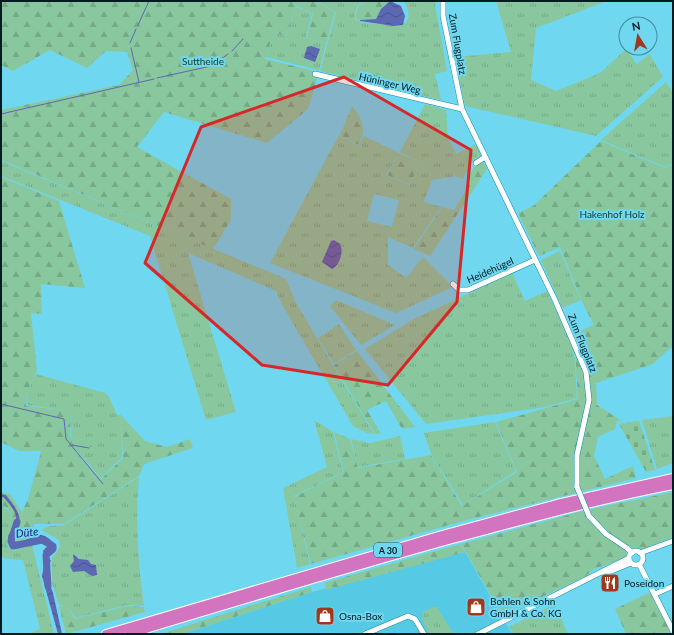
<svg xmlns="http://www.w3.org/2000/svg" width="674" height="635" viewBox="0 0 674 635" font-family="Lato,sans-serif">
  <defs>
    <pattern id="grass-tufts" width="24" height="20" patternUnits="userSpaceOnUse"><rect width="24" height="20" fill="#89c79e"/><path d="M3 7l-1-3M5 7V3M7 7l1-3M15 17l-1-3M17 17v-4M19 17l1-3" fill="none" stroke="#75aa88"/></pattern>
    <pattern id="forest-firs" width="22" height="20" patternUnits="userSpaceOnUse"><rect width="22" height="20" fill="#89c79e"/><path d="M5 1l3.5 6h-7zM16 11l3.5 6h-7z" fill="#75aa88"/></pattern>
    <pattern id="cemetery-stones" width="16" height="16" patternUnits="userSpaceOnUse"><rect width="16" height="16" fill="#89c79e"/><path d="M2 7V4a2 2 0 0 1 4 0v3zM10 15v-3a2 2 0 0 1 4 0v3z" fill="#75aa88"/></pattern>
    <pattern id="water-waves" width="16" height="10" patternUnits="userSpaceOnUse"><rect width="16" height="10" fill="#5c68b2"/><path d="M0 5q4-4 8 0t8 0" fill="none" stroke="#4a5590"/></pattern>
  </defs>
  <rect width="100%" height="100%" fill="#6fd8f0"/>
  <path fill="#56cae4" d="M 465,552 L 512,634 L 182,634 L 312,592 Z"/>
  <path fill="url(#grass-tufts)" fill-rule="evenodd" d="M 316,1 L 365,1 C 357,4 354,12 355,20 L 364,23 L 401,26 C 412,20 409,11 404,1 L 436,1 L 435,5 L 447,71 L 435,74 L 441,100 L 320,71 L 336,12 Z
    M 496,1 L 607,1 L 536,28 L 531,80 L 556,91 L 600,73 L 627,48 L 636,64 L 650,54 L 663,77 L 596,136 L 465,106 L 455,57 L 511,52 Z
    M 296,7 L 312,13 L 306,38 L 326,44 L 319,70 L 266,57 L 274,33 L 286,36 Z
    M 666,82 L 673,93 L 673,163 L 665,167 L 601,140 Z
    M 425,104 L 446,110 L 448,138 L 456,154 L 476,144 L 481,155 L 471,163 L 463,179 L 455,176 L 432,180 L 424,202 L 441,207 L 413,248 L 388,237 L 388,265 L 406,278 L 423,257 L 453,287 L 396,313 L 270,263 L 339,135 L 358,146 L 364,136 L 399,153 L 386,175 L 409,185 L 421,163 L 400,152 ZM 374,194 L 399,200 L 392,227 L 367,221 Z
    M 1,161 L 286,279 L 296,303 L 374,434 L 367,433 L 353,426 L 284,308 L 276,291 L 188,253 L 236,412 L 206,420 L 150,236 L 1,176 Z
    M 560,251 L 581,300 L 562,308 L 541,260 Z
    M 512,273 L 525,301 L 547,291 L 574,349 L 577,398 L 545,407 L 426,424 L 365,349 L 412,320 Z
    M 336,300 L 395,325 L 361,345 L 330,306 Z
    M 339,324 L 356,350 L 334,364 L 318,338 Z
    M 36,374 L 105,393 L 109,397 L 117,415 L 121,415 L 122,457 L 101,478 L 76,450 L 94,450 L 88,440 L 71,438 L 71,411 L 27,405 L 27,391 Z
    M 673,416 L 673,463 L 657,469 L 642,420 Z
    M 314,420 L 333,432 L 343,472 L 294,496 L 310,564 L 297,568 L 283,488 L 327,467 Z
    M 495,422 L 516,471 L 463,505 L 431,454 L 424,433 Z
    M 400,436 L 405,459 L 358,467 L 351,439 L 370,443 Z
    M 139,477 C 135,521 138,563 144,606 L 127,605 L 76,618 L 67,606 L 59,605 L 52,583 L 52,558 L 60,547 L 59,540 L 41,530 L 49,526 L 64,525 Z
    M 1,505 L 8,510 L 12,520 L 3,541 L 12,551 L 32,545 L 54,634 L 28,634 L 40,629 L 23,560 L 5,558 L 1,556 Z
    M 555,604 L 568,634 L 514,634 L 509,627 Z
    M 436,606 L 454,634 L 429,634 L 422,619 L 423,616 L 422,612 Z"/>
  <path fill="url(#forest-firs)" d="M 1,1 L 315,1 L 335,12 L 326,44 L 307,38 L 313,13 L 296,6 L 286,36 L 274,33 L 265,59 L 319,72 L 308,109 L 267,143 L 164,112 L 137,147 L 231,199 L 231,220 L 213,249 L 1,160 L 1,110 L 119,85 L 133,70 L 127,52 L 106,51 L 87,68 L 50,50 L 13,71 L 1,65 Z
    M 367,1 L 390,1 L 381,9 L 376,19 L 360,20 L 360,21 L 356,19 C 355,11 359,4 367,1 Z
    M 352,106 C 363,120 367,129 358,145 L 340,135 Z
    M 601,141 L 665,168 L 673,164 L 673,348 L 669,349 L 653,364 L 596,383 L 597,405 L 622,421 L 617,421 L 615,429 L 598,437 L 594,456 L 605,479 L 633,466 L 636,478 L 467,520 L 311,564 L 294,497 L 344,472 L 334,432 L 350,439 L 358,468 L 431,455 L 462,506 L 517,472 L 496,422 L 578,399 L 574,334 L 594,325 L 584,306 L 560,247 L 539,256 L 518,213 L 533,206 Z
    M 399,153 L 421,163 L 409,184 L 387,175 Z
    M 483,161 L 487,169 L 430,256 L 414,249 L 442,207 L 454,210 L 471,182 L 467,180 L 474,167 Z
    M 1,177 L 59,201 L 85,288 L 41,284 L 42,314 L 31,313 L 37,371 L 27,391 L 26,406 L 71,411 L 70,438 L 88,440 L 94,450 L 75,451 L 101,479 L 123,458 L 121,415 L 145,441 L 167,447 L 190,439 L 193,448 L 144,464 L 139,476 L 64,524 L 34,524 L 32,545 L 12,550 L 3,540 L 12,519 L 8,509 L 1,504 L 1,492 L 10,494 L 22,512 L 28,499 L 41,451 L 19,451 L 1,442 Z
    M 357,351 L 415,427 L 402,429 L 386,401 L 367,410 L 381,434 L 375,434 L 334,365 Z
    M 673,492 L 673,537 L 642,550 L 630,547 L 625,550 L 627,554 L 625,558 L 594,569 L 586,576 L 503,616 L 461,544 L 582,511 Z
    M 460,544 L 465,552 L 326,590 L 324,583 Z
    M 311,587 L 312,592 L 182,634 L 160,634 Z
    M 651,592 L 671,632 L 666,634 L 626,634 L 615,609 Z
    M 59,606 L 67,606 L 75,619 L 127,606 L 144,607 L 145,612 L 66,634 Z"/>
  <path fill="url(#cemetery-stones)" d="M 639,421 L 655,470 L 646,472 L 619,424 Z"/>
  <path fill="url(#water-waves)" d="M 390,1 L 401,6 L 405,16 L 403,25 L 394,26 L 360,21 L 360,20 L 376,19 L 381,9 Z
    M 311,46 L 320,49 L 315,62 L 304,58 L 307,47 Z
    M 334,240 L 340,244 C 344,251 340,265 332,269 L 322,262 L 331,241 Z
    M 1,494 L 6,495 C 11,502 22,513 19,524 C 16,530 11,533 12,541 C 31,546 34,523 54,543 L 52,549 L 48,552 L 48,557 L 51,561 L 47,568 L 47,577 L 53,593 L 62,634 L 58,634 L 42,576 L 45,560 L 43,551 L 49,544 L 36,540 L 11,545 C 3,536 13,531 16,522 C 18,513 9,503 3,497 L 1,498 Z
    M 73,554 L 79,559 L 88,560 L 91,564 L 96,565 L 97,575 L 92,576 L 84,571 L 73,572 L 70,566 L 74,561 Z"/>
  <g fill="none" stroke-linecap="round" stroke-linejoin="round">
    <path stroke="#5c68b2" stroke-width="1" d="M 138,25 L 149,1
      M 130,43 L 136,29
      M 131,48 L 139,82
      M 232,51 L 243,39
      M 157,78 L 211,66 L 228,54
      M 1,114 L 154,79
      M 1,404 L 64,419 L 66,439 L 103,484
      M 72,445 L 89,448"/>
    <path stroke="#5c68b2" stroke-width="7" d="M 17,522 L 11,541 L 13,546 L 42,540 L 53,546 L 53,549 L 46,555 L 48,586"/>
    <defs>
      <path id="minor" d="M 443,1 L 443,16 L 462,109 L 555,300 L 586,372 L 589,400 L 577,455 L 577,487
        M 315,74 L 462,109
        M 476,163 L 485,157
        M 453,284 L 459,290 L 468,290 L 535,260
        M 589,516 L 606,534 L 627,548 L 632,553
        M629 558a7 7 0 1 1 14 0a7 7 0 1 1-14 0Z
        M 640,553 L 673,541
        M 639,564 L 673,631
        M 604,574 L 631,563
        M 655,594 L 673,586
        M 365,634 L 408,616 L 415,619 L 424,634
        M 478,634 L 629,558"/>
      <path id="highway" d="M 106,634 L 442,535 L 557,504 L 673,478
        M 129,634 C 238,601 347,568 456,538 C 528,519 600,499 673,485"/>
    </defs>
    <use href="#minor" stroke="#0d8da4" stroke-width="6"/>
    <use href="#highway" stroke="#fff" stroke-width="10"/>
    <use href="#minor" stroke="#fff" stroke-width="5"/>
    <use href="#highway" stroke="#d274bf" stroke-width="8"/>
    <defs>
      <path id="minor-bridge" d="M 577,487 L 589,516"/>
    </defs>
    <use href="#minor-bridge" stroke="#0d8da4" stroke-width="6" stroke-linecap="butt"/>
    <use href="#minor-bridge" stroke="#fff" stroke-width="5"/>
  </g>
  <path fill="#d62828" fill-opacity="0.2" stroke="#d62828" stroke-width="3" stroke-linejoin="round" d="M 344,77 L 471,150 L 457,302 L 388,385 L 262,365 L 145,263 L 201,127 Z"/>
  <defs>
    <symbol id="restaurant-square" viewBox="-11 -11 22 22"><rect x="-9" y="-9" width="18" height="18" rx="4" fill="#a1381e" stroke="#6fd8f0"/><path d="M-5-6h1v4h1v-4h1v4h1v-4h1v5L-1.5 .5V6h-2V.5L-5-1ZM5-6V6H3V1.5H1.5Q1.5-4 5-6Z" fill="#fff"/></symbol>
    <symbol id="shop-square" viewBox="-11 -11 22 22"><rect x="-9" y="-9" width="18" height="18" rx="4" fill="#a1381e" stroke="#6fd8f0"/><path d="M-5-2.5h2.3a2.7 3.5 0 0 1 5.4 0H5L5.5 6h-11ZM-1.5-2.5h3a1.5 2.3 0 0 0-3 0Z" fill="#fff"/></symbol>
  </defs>
  <g fill-rule="evenodd">
    <use href="#restaurant-square" x="599" y="572" width="22" height="22"/>
    <use href="#shop-square" x="465" y="596" width="22" height="22"/>
    <use href="#shop-square" x="314" y="605" width="22" height="22"/>
  </g>
  <g text-anchor="middle" dominant-baseline="central" stroke-width="4" stroke-linejoin="round" paint-order="stroke">
    <rect fill="#6fd8f0" stroke="#23535e" stroke-width="1" x="374" y="543" width="28" height="14" rx="3"/>
    <g font-size="9" font-weight="bold" fill="#031a1f">
      <text x="388" y="550">A 30</text>
    </g>
    <g font-size="10" fill="#031a1f" stroke="#6fd8f0">
      <text transform="translate(458 44) rotate(80)">Zum Flugplatz</text>
      <text transform="translate(390 83) rotate(13)">Hüninger Weg</text>
      <text transform="translate(490 270) rotate(-24)">Heidehügel</text>
      <text transform="translate(583 343) rotate(68)">Zum Flugplatz</text>
    </g>
    <g font-size="10" fill="#1b4029" stroke="#6fd8f0">
      <text x="203" y="61">Suttheide</text>
      <text x="612" y="214">Hakenhof Holz</text>
    </g>
    <g font-size="10" fill="#031a1f" stroke="#6fd8f0" text-anchor="start">
      <text x="624" y="583">Poseidon</text>
      <text x="490" y="601">Bohlen &amp; Sohn<tspan x="490" dy="12">GmbH &amp; Co. KG</tspan></text>
      <text x="339" y="616">Osna-Box</text>
    </g>
    <g font-size="11" font-style="italic" fill="#1d1872" stroke="#6fd8f0">
      <text transform="translate(27 532) rotate(-7)">Düte</text>
    </g>
  </g>
  <rect width="674" height="635" fill="none" stroke="#031a1f" stroke-width="4"/>
  <g transform="translate(638 36) rotate(349)"><circle r="19" fill="#6fd8f0" stroke="#448c9c"/>
  <path d="M0-3L7 15L0 10L-7 15Z" fill="#a1381e"/>
  <text y="-6" font-size="11" font-weight="bold" text-anchor="middle" fill="#031a1f">N</text>
  </g>
</svg>
